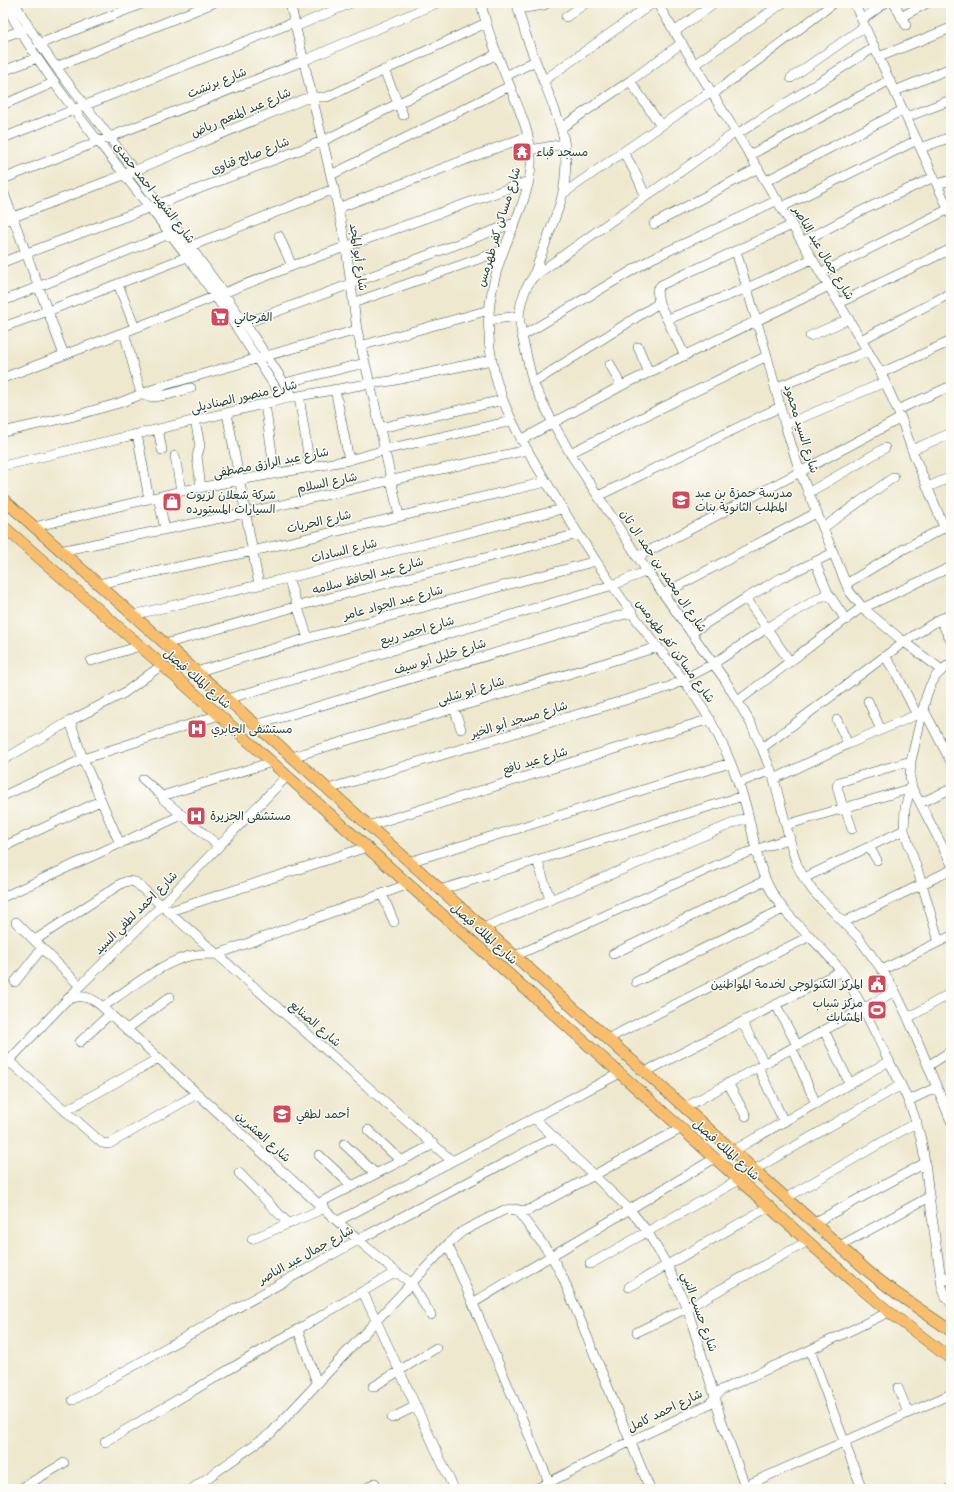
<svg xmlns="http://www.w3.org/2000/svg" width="954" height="1492" viewBox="0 0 954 1492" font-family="'Balsamiq Sans','Playpen Sans Arabic',sans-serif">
  <rect width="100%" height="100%" fill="#fdfcf7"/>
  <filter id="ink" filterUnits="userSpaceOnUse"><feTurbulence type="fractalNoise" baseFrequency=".025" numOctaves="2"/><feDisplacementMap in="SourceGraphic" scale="8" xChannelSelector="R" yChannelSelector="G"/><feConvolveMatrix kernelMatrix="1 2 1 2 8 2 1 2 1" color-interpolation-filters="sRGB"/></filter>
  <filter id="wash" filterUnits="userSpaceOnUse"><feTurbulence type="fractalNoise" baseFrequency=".012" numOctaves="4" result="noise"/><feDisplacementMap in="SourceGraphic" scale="16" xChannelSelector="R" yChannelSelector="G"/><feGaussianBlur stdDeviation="0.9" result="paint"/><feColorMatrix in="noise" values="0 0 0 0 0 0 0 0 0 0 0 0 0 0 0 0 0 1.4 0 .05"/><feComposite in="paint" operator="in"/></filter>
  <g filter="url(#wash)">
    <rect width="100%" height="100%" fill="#eee8ce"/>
  </g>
  <g filter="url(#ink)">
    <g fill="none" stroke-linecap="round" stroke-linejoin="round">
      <defs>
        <path id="minor" d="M 5,3 C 37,66 83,121 126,177 C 146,203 167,229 187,256 C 221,302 252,351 283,399
          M 15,3 C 41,52 78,95 111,139 C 174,225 237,307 293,397
          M 290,3 L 334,189 L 346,247 L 357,330 L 373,396 L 399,516
          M 481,3 C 487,31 498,57 509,84 C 519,110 533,137 531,166 C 529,194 515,221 505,247 C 484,299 483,348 503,400 C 515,431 533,460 550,488 C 579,537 611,585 645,631 C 662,653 681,675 697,699 C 718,730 734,767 745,803 C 753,830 755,858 768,885 C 786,922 823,943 845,977 C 861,1001 873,1028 885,1053 C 898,1079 912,1104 919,1132 C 925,1152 926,1174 929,1195 C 933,1226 938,1256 942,1287 L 946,1297 L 951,1303
          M 517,3 C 526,46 548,86 561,128 C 568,151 567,180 560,204 L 533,277 L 526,288 L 521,303 L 519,316 L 522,336 L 533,383 L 553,423 L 570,453 L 647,571 L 725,680 L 750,722 L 762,748 L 774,779 L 793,852 L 797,865 L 804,878 L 813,891 L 858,937 L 882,970 L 895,991 L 908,1018 L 951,1121
          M 657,3 L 737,134 L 881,373 L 901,418 L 912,450 L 944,527
          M 854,3 L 951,215
          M 894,3 L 906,25
          M 518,9 L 544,5 L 547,3
          M 566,17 L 586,3
          M 901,17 L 927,3
          M 862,20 L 885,3
          M 295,27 L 351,3
          M 674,32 L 714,3
          M 3,37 L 23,30
          M 39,44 L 144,3
          M 879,57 L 951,28
          M 695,64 L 783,3
          M 56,67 L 213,3
          M 384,70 L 403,115
          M 3,71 L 37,58
          M 506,76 L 535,61
          M 791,78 L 865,26
          M 543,81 L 653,3
          M 630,81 L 661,126
          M 895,91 L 951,68
          M 713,94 L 834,3
          M 3,105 L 55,82
          M 907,117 L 951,100
          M 561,128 L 630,81 L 682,43
          M 737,134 L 875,47
          M 3,138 L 294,22
          M 921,148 L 951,137
          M 530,150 L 564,144
          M 623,152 C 633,167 640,180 645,197
          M 750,155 L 890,80
          M 331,175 L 510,86
          M 3,179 L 303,61 L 437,3
          M 766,181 L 903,110
          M 937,184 L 951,180
          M 3,191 L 64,355
          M 564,193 L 711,91
          M 782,207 L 917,140
          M 338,208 L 528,136
          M 3,221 L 134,171 L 304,99 L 312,97 L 327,97 L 486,23
          M 654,224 L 758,168
          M 279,236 L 292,266
          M 802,242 L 859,212 L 934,177
          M 191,246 L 334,189
          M 736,251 L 767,356 L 785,425 L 800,472 L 849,591 L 863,608 L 904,642 L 942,670
          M 3,262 L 159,204 L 323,141 L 497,54
          M 821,273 L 949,209
          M 533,277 L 736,132
          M 118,284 L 135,328
          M 3,301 L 174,232
          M 353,303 L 504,250
          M 839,303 L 951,249
          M 668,319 L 747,288 L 812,259
          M 488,320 L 519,316
          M 246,323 L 514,223
          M 3,327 L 48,311 L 192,255
          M 124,332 L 141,394 C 152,402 178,391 191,388
          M 522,336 L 653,258 L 778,200
          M 810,336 L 849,319
          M 861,340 L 951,293
          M 360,346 L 489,310
          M 638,347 L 649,373
          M 685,356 L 659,303 L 657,290 L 661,285 L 792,225
          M 610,364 L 621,386
          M 881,373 L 951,341
          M 3,378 L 135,328 L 292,266 L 529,181
          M 284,383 L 365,363
          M 533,383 L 659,303
          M 775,388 L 868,351
          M 335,389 L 349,460
          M 299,396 L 310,468
          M 265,404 L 275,474
          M 897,410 L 951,386
          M 227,413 L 259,585
          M 195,420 L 200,446 L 197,456 L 201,488
          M 785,425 L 885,382
          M 380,428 L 503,400
          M 158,429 L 162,450
          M 3,432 L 74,416 L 119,403 L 165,385 L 357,330
          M 137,434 L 149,499
          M 521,440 L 621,386 L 829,286
          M 912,450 L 951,433
          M 570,453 L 767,356
          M 175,456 L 181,491
          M 3,466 L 293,397 L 361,385 L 391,381 L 491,360
          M 928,487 L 951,477
          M 808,493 L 885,448
          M 598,496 L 780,407
          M 158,497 L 165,529
          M 34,527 L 181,491 L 349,460 L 392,448 L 512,421
          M 823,528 L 894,477
          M 60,551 L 245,513 L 527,450
          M 637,557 L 800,472 L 901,418
          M 815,562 L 828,593 L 846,620
          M 288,578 L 308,638
          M 98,584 L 253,551 L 546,482
          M 846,584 L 902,550 L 951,524
          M 663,594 L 816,513
          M 746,598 L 790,662
          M 863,608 L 951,567
          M 133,615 L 288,578 L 562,509
          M 940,619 L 951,641
          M 691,633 L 746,598 L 781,578 L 833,553
          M 165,644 L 298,606 L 578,534
          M 885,656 L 897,675 L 917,715
          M 91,661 L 140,646
          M 951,663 L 942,670 L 936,676 L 930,686 L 926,697 L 911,761 L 910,778 L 912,788 L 920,803 L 951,863
          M 196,672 L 308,638 L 596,561
          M 227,699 L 613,585 L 647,571
          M 738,701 L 862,607
          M 868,701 L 881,730
          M 454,708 L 461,729
          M 923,708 L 951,762
          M 837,720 L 848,744
          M 70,721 L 83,759 L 120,844
          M 256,725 L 632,612
          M 762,748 L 904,642 L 940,619 L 951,615
          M 292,757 L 658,647
          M 3,760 L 70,721 L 124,693 L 162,665
          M 143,779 L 162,796
          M 774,779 L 848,744 L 923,712
          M 738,783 L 771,770
          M 912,788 L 908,797 L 905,808 L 904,830 L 922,884 L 939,942
          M 328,789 L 669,687 L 713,664 L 767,628 L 828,593
          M 3,796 L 83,759 L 219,715
          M 920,803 L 951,789
          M 843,808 L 837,786 L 839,782 L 911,761
          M 845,808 L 852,829
          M 786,825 L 912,788
          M 368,826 L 710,719
          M 219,846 L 163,799 L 162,796 L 272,762
          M 3,847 L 100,801
          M 869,847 L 877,860
          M 537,860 L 550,899
          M 409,862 L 730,763
          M 804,878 L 904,830
          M 440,890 L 743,796
          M 382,894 L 394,922
          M 3,897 L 182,815
          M 170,911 L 367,847
          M 16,922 L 80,986
          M 844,922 L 951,870
          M 483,928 L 748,817
          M 35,940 L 122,883 L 128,881 L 135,882 L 452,1161
          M 613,954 L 766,880
          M 515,956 L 735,857 L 790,838
          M 882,970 L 951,936
          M 15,982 L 42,948
          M 636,982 L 783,909
          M 67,1000 C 79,994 89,996 99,1004 L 358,1240 L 396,1272 L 411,1283 L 431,1315
          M 776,1005 L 797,1045
          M 103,1007 C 127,990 167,958 196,955 C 203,954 211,954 218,954 L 409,884
          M 908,1018 L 951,993
          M 742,1022 L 764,1063
          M 127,1029 L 170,997
          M 824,1030 L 850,1084
          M 607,1039 L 810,936
          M 80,1042 L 110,1014
          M 792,1048 L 816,1104
          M 3,1056 L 102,1143 L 109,1144 L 197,1094
          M 928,1066 L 951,1051
          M 3,1067 L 80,986 L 162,905 L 287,776
          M 758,1067 L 784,1122
          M 645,1072 L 841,971
          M 728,1083 L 746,1116
          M 908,1101 L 937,1087
          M 684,1108 L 895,991
          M 65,1111 L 159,1058
          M 534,1118 L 630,1210 L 647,1231 L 667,1265 L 687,1308 L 715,1397 L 720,1416 L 746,1489
          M 368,1130 L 401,1161
          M 344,1144 L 376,1174
          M 733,1151 L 889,1061
          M 319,1155 L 352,1186
          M 754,1170 L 901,1085
          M 239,1173 L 289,1224
          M 786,1198 L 917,1122
          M 319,1203 L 434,1144
          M 516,1209 L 551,1255 L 563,1278 L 650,1489
          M 338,1221 L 620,1073
          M 814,1223 L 925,1163
          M 252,1239 L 325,1208
          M 448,1245 L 552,1489
          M 840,1246 L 929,1197
          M 590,1264 L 739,1180
          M 941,1274 L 951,1282
          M 629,1287 L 770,1206
          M 363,1292 L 454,1489
          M 473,1303 C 553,1254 635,1207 715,1158
          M 298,1330 L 317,1383
          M 637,1332 L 687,1308 L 808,1241
          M 810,1350 L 862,1489
          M 373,1387 L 436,1348
          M 898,1388 L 908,1413
          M 73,1400 L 358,1240 L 554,1137
          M 392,1418 L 416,1406
          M 105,1442 L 396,1272
          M 745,1486 L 951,1394
          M 20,1489 L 64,1463
          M 192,1489 L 271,1433 L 451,1241 L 463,1231 L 504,1210 C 514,1208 520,1212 529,1210 L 682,1128
          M 365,1489 L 375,1483
          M 536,1489 L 631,1441 L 707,1405 C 714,1401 716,1394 723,1389 L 810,1350 L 889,1312
          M 948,1489 L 951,1488"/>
        <path id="major" d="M 3,499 L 870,1273 L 896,1293 L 951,1331
          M 3,526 L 219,715 L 851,1280 L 889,1312 L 951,1359"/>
      </defs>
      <use href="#minor" stroke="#3e574b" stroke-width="10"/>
      <use href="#major" stroke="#3e574b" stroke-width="12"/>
      <use href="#minor" stroke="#fff" stroke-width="9"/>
      <use href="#major" stroke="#f9be6d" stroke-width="11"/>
    </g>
  </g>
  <defs>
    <symbol id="temple-square" viewBox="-11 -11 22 22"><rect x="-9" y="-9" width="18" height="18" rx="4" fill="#d1495b" stroke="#fdfcf7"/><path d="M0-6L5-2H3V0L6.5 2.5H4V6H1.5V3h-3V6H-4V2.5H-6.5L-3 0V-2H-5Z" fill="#fff"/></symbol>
    <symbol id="supermarket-square" viewBox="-11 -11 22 22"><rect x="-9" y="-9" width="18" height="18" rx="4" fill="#d1495b" stroke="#fdfcf7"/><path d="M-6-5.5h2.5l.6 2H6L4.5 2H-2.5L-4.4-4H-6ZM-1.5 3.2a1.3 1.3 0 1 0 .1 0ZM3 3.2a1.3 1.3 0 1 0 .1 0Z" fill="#fff"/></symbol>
    <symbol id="school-square" viewBox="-11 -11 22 22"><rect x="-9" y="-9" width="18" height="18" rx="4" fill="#d1495b" stroke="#fdfcf7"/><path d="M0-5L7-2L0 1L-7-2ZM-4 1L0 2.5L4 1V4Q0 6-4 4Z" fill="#fff"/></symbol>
    <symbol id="shop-square" viewBox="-11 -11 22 22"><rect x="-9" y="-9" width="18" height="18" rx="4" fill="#d1495b" stroke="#fdfcf7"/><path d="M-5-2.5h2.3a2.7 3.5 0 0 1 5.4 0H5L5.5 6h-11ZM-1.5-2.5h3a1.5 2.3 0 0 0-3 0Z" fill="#fff"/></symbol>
    <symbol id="hospital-square" viewBox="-11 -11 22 22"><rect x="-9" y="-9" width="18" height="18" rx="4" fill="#d1495b" stroke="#fdfcf7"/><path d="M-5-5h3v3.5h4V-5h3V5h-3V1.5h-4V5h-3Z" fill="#fff"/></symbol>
    <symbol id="civic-square" viewBox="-11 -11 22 22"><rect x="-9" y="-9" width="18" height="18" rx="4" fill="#d1495b" stroke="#fdfcf7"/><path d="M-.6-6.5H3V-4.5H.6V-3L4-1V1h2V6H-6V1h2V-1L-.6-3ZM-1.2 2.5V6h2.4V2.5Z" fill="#fff"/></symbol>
    <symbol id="stadium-square" viewBox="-11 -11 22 22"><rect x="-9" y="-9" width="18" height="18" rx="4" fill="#d1495b" stroke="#fdfcf7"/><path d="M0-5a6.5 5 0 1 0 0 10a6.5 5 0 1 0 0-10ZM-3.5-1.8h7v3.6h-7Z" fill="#fff"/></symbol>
  </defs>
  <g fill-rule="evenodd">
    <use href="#temple-square" x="511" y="141" width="22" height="22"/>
    <use href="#supermarket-square" x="209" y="306" width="22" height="22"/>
    <use href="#school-square" x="670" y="489" width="22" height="22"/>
    <use href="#shop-square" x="161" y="491" width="22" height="22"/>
    <use href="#hospital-square" x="186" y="718" width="22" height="22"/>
    <use href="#hospital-square" x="185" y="805" width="22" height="22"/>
    <use href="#civic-square" x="866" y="973" width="22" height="22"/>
    <use href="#stadium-square" x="866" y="999" width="22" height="22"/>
    <use href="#school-square" x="271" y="1103" width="22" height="22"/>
  </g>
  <g text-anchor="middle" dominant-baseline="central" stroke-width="3" stroke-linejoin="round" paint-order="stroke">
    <g font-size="12" fill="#1f3d34" stroke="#fdfcf7">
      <text transform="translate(217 83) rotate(-22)">شارع برنشت</text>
      <text transform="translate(241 113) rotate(-23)">شارع عبد المنعم رياض</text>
      <text transform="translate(250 156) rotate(-21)">شارع صالح قناوى</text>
      <text transform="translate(154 193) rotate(52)">شارع الشهيد احمد حمدى</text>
      <text transform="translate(499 227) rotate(-73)">شارع مساكن كفر طهرمس</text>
      <text transform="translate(823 253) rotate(59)">شارع جمال عبد الناصر</text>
      <text transform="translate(358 257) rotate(82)">شارع أبو المجد</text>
      <text transform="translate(244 397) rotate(-13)">شارع منصور الصناديلى</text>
      <text transform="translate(801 429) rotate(73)">شارع السيد محمود</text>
      <text transform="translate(271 463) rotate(-11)">شارع عبد الرازق مصطفى</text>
      <text transform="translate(327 483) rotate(-12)">شارع السلام</text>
      <text transform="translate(319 522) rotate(-13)">شارع الحريات</text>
      <text transform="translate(344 551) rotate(-14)">شارع السادات</text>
      <text transform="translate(663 571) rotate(56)">شارع ال محمد بن حمد ال ثان</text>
      <text transform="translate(368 576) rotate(-15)">شارع عبد الحافظ سلامه</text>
      <text transform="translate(393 603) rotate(-15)">شارع عبد الجواد عامر</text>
      <text transform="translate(417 631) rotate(-16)">شارع احمد ربيع</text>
      <text transform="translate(675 651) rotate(54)">شارع مساكن كفر طهرمس</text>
      <text transform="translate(440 657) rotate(-17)">شارع خليل أبو سيف</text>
      <text transform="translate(197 679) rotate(41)">شارع الملك فيصل</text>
      <text transform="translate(471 691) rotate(-17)">شارع أبو شلبى</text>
      <text transform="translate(519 720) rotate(-17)">شارع مسجد أبو الخير</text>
      <text transform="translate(535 761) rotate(-17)">شارع عيد نافع</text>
      <text transform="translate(136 913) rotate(-45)">شارع احمد لطفي السيد</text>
      <text transform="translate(484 934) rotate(42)">شارع الملك فيصل</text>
      <text transform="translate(315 1024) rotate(41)">شارع الصنايع</text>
      <text transform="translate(263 1137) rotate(42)">شارع العشرين</text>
      <text transform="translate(726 1150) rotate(42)">شارع الملك فيصل</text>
      <text transform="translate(306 1255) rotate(-29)">شارع جمال عبد الناصر</text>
      <text transform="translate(699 1312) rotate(70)">شارع حسب النبي</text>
      <text transform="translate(665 1411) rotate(-26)">شارع احمد كامل</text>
    </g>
    <g font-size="12" fill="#1f3d34" stroke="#fdfcf7" text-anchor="start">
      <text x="536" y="152">مسجد قباء</text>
      <text x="234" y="317">الفرجاني</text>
      <text x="695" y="493">مدرسة حمزة بن عبد<tspan x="695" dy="14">المطلب الثانوية بنات</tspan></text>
      <text x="186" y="495">شركة شعلان لزيوت<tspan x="186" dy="14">السيارات المستورده</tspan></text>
      <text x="211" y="729">مستشفى الجابري</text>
      <text x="210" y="816">مستشفى الجزيرة</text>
      <text x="863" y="984" text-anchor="end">المركز التكنولوجى لخدمة المواطنين</text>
      <text x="863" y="1003" text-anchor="end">مركز شباب<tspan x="863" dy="14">المشابك</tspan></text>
      <text x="296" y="1114">أحمد لطفي</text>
    </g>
  </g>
  <rect width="954" height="1492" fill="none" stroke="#fdfcf7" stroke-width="16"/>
</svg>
